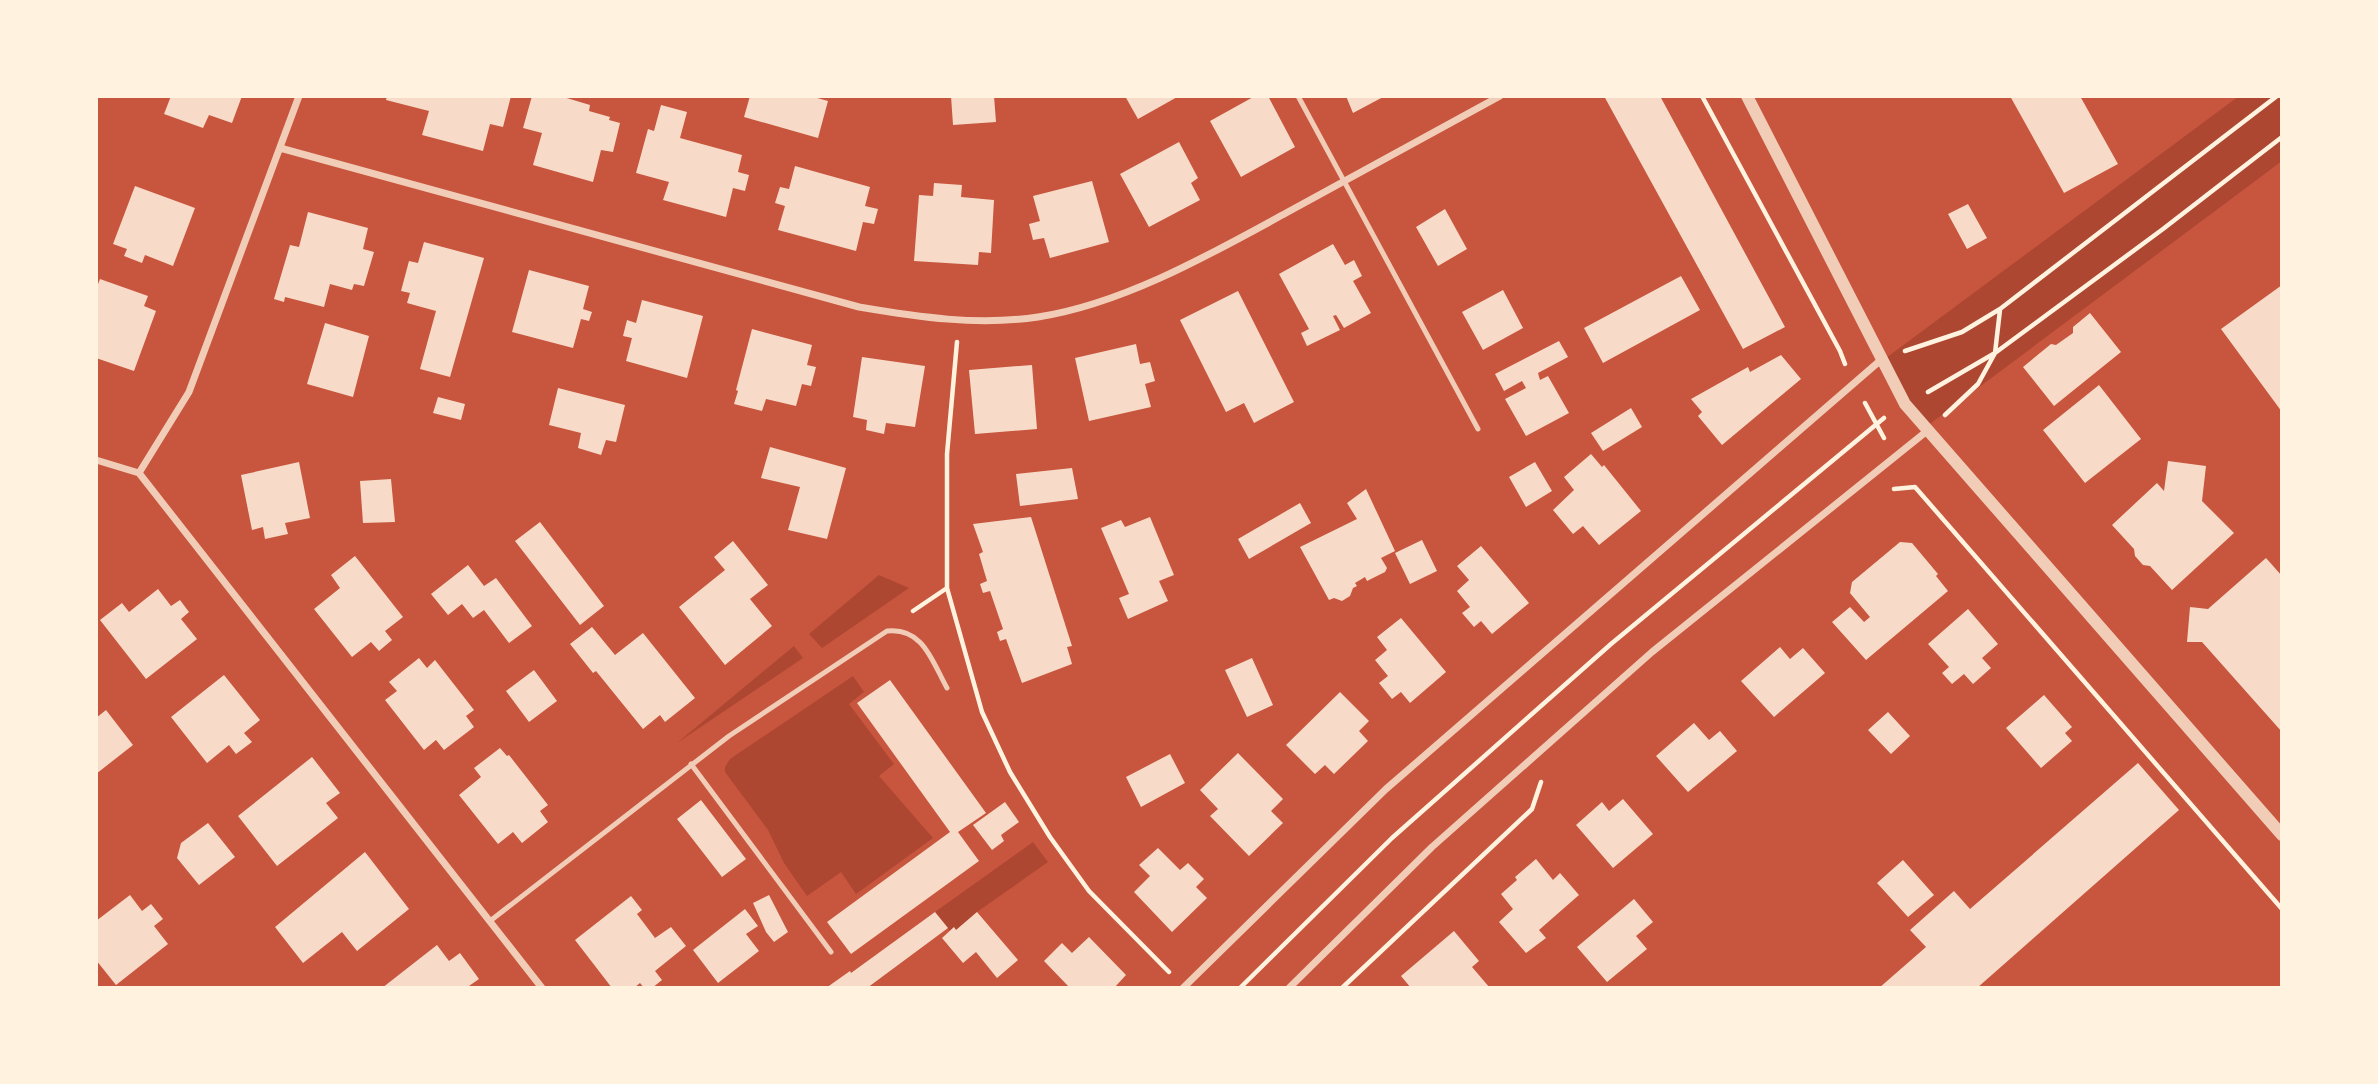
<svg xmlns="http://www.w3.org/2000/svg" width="2378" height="1084" viewBox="0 0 2378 1084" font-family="'Work Sans',sans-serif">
  <rect width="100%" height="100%" fill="#c8553d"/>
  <path fill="#ae4732" d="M 2239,96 L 2282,96 L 2282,161 L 1927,426 L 1905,404 L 1886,358 Z
    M 879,575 L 909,588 L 822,648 L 809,634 Z
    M 794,646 L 803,658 L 677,743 Z
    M 853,676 L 864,692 L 849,704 L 894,764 L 879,776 L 933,838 L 856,894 L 841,872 L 807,896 L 784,863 L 768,830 L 725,772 L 725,767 L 730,759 Z
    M 1033,842 L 1048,862 L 977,912 L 956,930 L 954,927 L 950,931 L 935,912 Z"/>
  <path fill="#f7dbc8" d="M 171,96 L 242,96 L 232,123 L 209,115 L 203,128 L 164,114 Z
    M 387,96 L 511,96 L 503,127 L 490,124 L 483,151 L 422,135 L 429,111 L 386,100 Z
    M 532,96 L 560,96 L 590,105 L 589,111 L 610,117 L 609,120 L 620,123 L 613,152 L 601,150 L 593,182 L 533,165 L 542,133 L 523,128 Z
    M 750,96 L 810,96 L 828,101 L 818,138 L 744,117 Z
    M 951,96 L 994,96 L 996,122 L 953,125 Z
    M 1125,96 L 1179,96 L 1138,119 Z
    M 1255,96 L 1268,96 L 1295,147 L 1241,177 L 1210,121 Z
    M 1346,96 L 1385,96 L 1353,113 Z
    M 1604,96 L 1660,96 L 1785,327 L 1743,349 Z
    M 2010,96 L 2080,96 L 2118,164 L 2064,193 Z
    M 661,105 L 687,112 L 680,138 L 742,155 L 738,172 L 749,175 L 745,191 L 733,188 L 726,217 L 663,200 L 669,182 L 636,173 L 648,129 L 654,131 Z
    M 1179,142 L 1198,178 L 1191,183 L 1200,200 L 1149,227 L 1120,174 Z
    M 795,166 L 870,187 L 865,206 L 878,209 L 874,224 L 863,222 L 856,251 L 778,230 L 785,206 L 775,203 L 780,187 L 789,189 Z
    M 1092,181 L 1109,242 L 1050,258 L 1044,238 L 1033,240 L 1029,224 L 1040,221 L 1033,196 Z
    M 934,183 L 962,185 L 961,197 L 994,200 L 991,253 L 979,252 L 978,265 L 914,261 L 919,195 L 933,196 Z
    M 135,186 L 195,208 L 173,266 L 145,255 L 142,263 L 124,256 L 127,249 L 113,244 Z
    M 1968,204 L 1987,238 L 1967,249 L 1948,214 Z
    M 1445,209 L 1467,249 L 1438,266 L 1416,227 Z
    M 308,212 L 368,228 L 363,249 L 374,252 L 364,286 L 354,284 L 352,290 L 330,284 L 324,307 L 285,297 L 284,302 L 274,299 L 290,245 L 299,247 Z
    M 424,242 L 484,258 L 450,377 L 420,369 L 436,311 L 407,303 L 410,293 L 401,291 L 409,261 L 418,263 Z
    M 1333,244 L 1345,265 L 1354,260 L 1362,276 L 1353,281 L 1371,313 L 1344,328 L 1336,315 L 1333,316 L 1340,330 L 1307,346 L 1301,333 L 1309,329 L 1279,274 Z
    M 529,270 L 589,286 L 583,309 L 592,312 L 589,321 L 581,319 L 573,348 L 512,332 Z
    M 1681,276 L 1700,310 L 1603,363 L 1584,328 Z
    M 100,279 L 148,296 L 144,306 L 156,311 L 134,371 L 96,358 L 96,289 Z
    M 2282,285 L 2282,412 L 2221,329 Z
    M 1503,290 L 1523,328 L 1483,350 L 1462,312 Z
    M 1238,291 L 1294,402 L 1254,423 L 1244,403 L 1226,412 L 1180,320 Z
    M 642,300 L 703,316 L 687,378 L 626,361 L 632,338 L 623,336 L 627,320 L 636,323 Z
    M 2090,313 L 2121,352 L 2054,406 L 2023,367 L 2051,344 L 2056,345 L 2073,333 L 2073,327 Z
    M 325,323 L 369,336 L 353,397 L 307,384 Z
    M 752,329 L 812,345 L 807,365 L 816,367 L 811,386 L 802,384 L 796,406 L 766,399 L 762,411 L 734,404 L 738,391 L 736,390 Z
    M 1559,341 L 1568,357 L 1538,373 L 1540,380 L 1548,376 L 1569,413 L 1526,436 L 1505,399 L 1526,388 L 1522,381 L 1504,391 L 1495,374 Z
    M 1136,344 L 1140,364 L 1150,362 L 1155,381 L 1145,384 L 1151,407 L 1089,421 L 1075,358 Z
    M 1781,355 L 1801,379 L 1722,445 L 1698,416 L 1702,412 L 1691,399 L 1748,367 L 1750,372 Z
    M 862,357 L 925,366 L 915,427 L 886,423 L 884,434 L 866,430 L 867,420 L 853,417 Z
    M 1032,365 L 1037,429 L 975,434 L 969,370 Z
    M 2099,385 L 2141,439 L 2085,483 L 2043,430 Z
    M 558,388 L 625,405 L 616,442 L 606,440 L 601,455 L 578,448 L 581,433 L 549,425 Z
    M 438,397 L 465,404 L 461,420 L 433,413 Z
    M 1631,408 L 1642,427 L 1603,451 L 1591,433 Z
    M 770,447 L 846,468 L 827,539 L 788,530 L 800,487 L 761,478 Z
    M 1591,454 L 1602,467 L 1604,465 L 1641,511 L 1599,545 L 1583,526 L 1573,534 L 1553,510 L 1574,490 L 1564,477 Z
    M 2168,461 L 2206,466 L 2202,501 L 2234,533 L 2172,590 L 2150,566 L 2143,565 L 2135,556 L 2134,549 L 2112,525 L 2157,483 L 2164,491 Z
    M 299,462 L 310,518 L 285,523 L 288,534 L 265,539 L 263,527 L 252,530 L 241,475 Z
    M 1535,462 L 1552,491 L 1526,507 L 1509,477 Z
    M 1072,468 L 1078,499 L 1020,506 L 1016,474 Z
    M 391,479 L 395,522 L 363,523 L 360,481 Z
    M 1366,489 L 1395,551 L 1381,558 L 1387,568 L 1385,572 L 1367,581 L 1365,577 L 1355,583 L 1357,586 L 1353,588 L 1350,596 L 1342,601 L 1334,598 L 1329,600 L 1300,547 L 1357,519 L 1347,503 Z
    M 1300,503 L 1311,523 L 1249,559 L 1238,539 Z
    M 1031,517 L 1072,646 L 1067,647 L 1072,664 L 1022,683 L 1006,639 L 1000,641 L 997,632 L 1003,629 L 990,591 L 983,593 L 980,584 L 987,581 L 979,554 L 983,552 L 973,524 Z
    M 1150,517 L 1174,575 L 1159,581 L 1168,601 L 1128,619 L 1119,598 L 1129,594 L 1101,528 L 1121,520 L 1125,527 Z
    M 540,522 L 604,606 L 580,625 L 515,541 Z
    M 1422,540 L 1437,571 L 1410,584 L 1395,553 Z
    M 733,541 L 768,585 L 750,599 L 772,626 L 725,665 L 679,607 L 725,570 L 714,557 Z
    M 1900,542 L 1912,543 L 1938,574 L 1936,576 L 1948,591 L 1866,660 L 1832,622 L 1850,607 L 1864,622 L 1870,617 L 1850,593 L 1852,582 Z
    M 1481,546 L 1529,603 L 1492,634 L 1481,621 L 1474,627 L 1462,613 L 1470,607 L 1457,591 L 1469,580 L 1457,566 Z
    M 355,556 L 403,617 L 385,631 L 392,640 L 379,651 L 371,642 L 352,657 L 314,609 L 340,588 L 331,575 Z
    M 2266,558 L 2282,576 L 2282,732 L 2202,642 L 2187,642 L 2190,607 L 2208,609 Z
    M 468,565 L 484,586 L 496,578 L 532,626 L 509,643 L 484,610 L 473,618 L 462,604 L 448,615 L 431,594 Z
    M 158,589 L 171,606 L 180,600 L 189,612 L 181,619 L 197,639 L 146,679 L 100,620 L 122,603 L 129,612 Z
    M 1968,609 L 1998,644 L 1982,658 L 1991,668 L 1973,684 L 1964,674 L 1952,684 L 1942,673 L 1949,667 L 1928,644 Z
    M 1401,618 L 1446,672 L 1410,703 L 1401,692 L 1392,699 L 1379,683 L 1388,676 L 1375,660 L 1387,650 L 1377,637 Z
    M 592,627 L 615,655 L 643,633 L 695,698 L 665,722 L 660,715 L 643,729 L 596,671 L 593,673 L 570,644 Z
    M 1780,647 L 1790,659 L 1803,648 L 1825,673 L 1774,717 L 1741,681 Z
    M 419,658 L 427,668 L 435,660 L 474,710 L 466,716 L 474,727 L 444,750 L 436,740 L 424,750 L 385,700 L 397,691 L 389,682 Z
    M 1252,658 L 1273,705 L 1247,717 L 1225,670 Z
    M 534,670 L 557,701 L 529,722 L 506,691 Z
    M 224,675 L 260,720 L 244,733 L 252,742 L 236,754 L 229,745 L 207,763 L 171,717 Z
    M 890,680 L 986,813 L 958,832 L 979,861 L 851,954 L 827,922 L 950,832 L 857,703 Z
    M 1340,692 L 1369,721 L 1359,731 L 1368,741 L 1334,774 L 1325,765 L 1315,774 L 1286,745 Z
    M 2044,695 L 2072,727 L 2065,733 L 2072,741 L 2041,768 L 2006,728 Z
    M 106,710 L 133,745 L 96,774 L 96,718 Z
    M 1888,712 L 1910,736 L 1891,754 L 1868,730 Z
    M 1694,723 L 1709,740 L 1720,731 L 1737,751 L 1688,792 L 1656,756 Z
    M 500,748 L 507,756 L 509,755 L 548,805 L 540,811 L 548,822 L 522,843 L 513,832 L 498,844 L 459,795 L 481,777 L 474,768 Z
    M 1238,753 L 1283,799 L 1271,811 L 1283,823 L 1249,856 L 1210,816 L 1218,809 L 1200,790 Z
    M 1170,754 L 1185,783 L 1141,807 L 1126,777 Z
    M 312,757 L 340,793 L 326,803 L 338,818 L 277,866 L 238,816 Z
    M 2138,763 L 2179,810 L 1977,988 L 1879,988 L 1926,947 L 1910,930 L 1954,891 L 1970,909 Z
    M 1623,799 L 1653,834 L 1613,868 L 1576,825 L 1602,802 L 1609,811 Z
    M 701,800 L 746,859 L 722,877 L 677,819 Z
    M 1005,802 L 1019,822 L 1001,835 L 1004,841 L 992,850 L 973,825 Z
    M 208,823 L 235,857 L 199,885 L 177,858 L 181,843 Z
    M 1158,848 L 1180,870 L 1188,863 L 1204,879 L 1196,887 L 1207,898 L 1172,932 L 1134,892 L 1150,876 L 1139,865 Z
    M 365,852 L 409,909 L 357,951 L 342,932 L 303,963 L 275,927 Z
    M 1536,859 L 1553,880 L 1560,873 L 1579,895 L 1539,930 L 1546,938 L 1526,953 L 1499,922 L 1513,909 L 1501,894 L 1517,880 L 1515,877 Z
    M 1903,860 L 1934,895 L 1908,917 L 1877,883 Z
    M 130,895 L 142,911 L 151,904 L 163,919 L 154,926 L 168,944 L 116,985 L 96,960 L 96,921 Z
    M 769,895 L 788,932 L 774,942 L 766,932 L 753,903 Z
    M 631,896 L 642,910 L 637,914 L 655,938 L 671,927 L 686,946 L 655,971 L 662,980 L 652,988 L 644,988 L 640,983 L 634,988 L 612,988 L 575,940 Z
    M 1634,899 L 1653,922 L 1636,936 L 1647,949 L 1607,982 L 1577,947 Z
    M 745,909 L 758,926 L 746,934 L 759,951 L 718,983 L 693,950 Z
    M 935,912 L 948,928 L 867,988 L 826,988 L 850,971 L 851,973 Z
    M 977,912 L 1018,960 L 997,978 L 976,952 L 963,963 L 942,938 L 954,927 L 956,930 Z
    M 1454,931 L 1479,961 L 1472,967 L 1490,988 L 1411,988 L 1401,976 Z
    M 1089,937 L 1126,975 L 1114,988 L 1070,988 L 1044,961 L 1062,943 L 1072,953 Z
    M 437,945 L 449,961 L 460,953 L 479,979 L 469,986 L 471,988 L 382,988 Z"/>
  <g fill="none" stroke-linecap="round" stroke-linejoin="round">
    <path stroke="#fff3e0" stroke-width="4.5" d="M 1702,96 L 1840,351 L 1845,364
      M 957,342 L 947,454 L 947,588 L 982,712 L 1010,772 L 1050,837 L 1089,891 L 1169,972
      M 1905,351 L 1962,332 L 2000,309 L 2277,96
      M 1928,392 L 1995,353 L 2163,229 L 2282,137
      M 1865,403 L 1884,438
      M 1945,415 L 1978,384 L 1995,353 L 2000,310
      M 1894,489 L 1915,487 L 2282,909
      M 913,611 L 947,588
      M 1240,988 L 1392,838 L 1611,644 L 1884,418
      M 1342,988 L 1532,809 L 1541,782"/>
    <path stroke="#f1ccb7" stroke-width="5" d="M 1298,96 L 1478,429
      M 691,764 L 831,952
      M 490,921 L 729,736 L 887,631 C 923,627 932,661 947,688"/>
    <path stroke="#f1ccb7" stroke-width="7" d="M 280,148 L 859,307 C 918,317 977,326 1038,317 C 1123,304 1211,254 1286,213 C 1357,174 1428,135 1500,96
      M 96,460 L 139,473 L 542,988
      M 139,473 L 189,392 L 299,96
      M 1183,988 L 1386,789 L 1882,359
      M 1289,988 L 1432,847 L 1652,652 L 1927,431"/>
    <path stroke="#f1ccb7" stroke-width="12" d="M 1747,96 L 1905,404 L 2282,835"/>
  </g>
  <rect width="2378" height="1084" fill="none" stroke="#fff3e0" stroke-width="196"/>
</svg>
